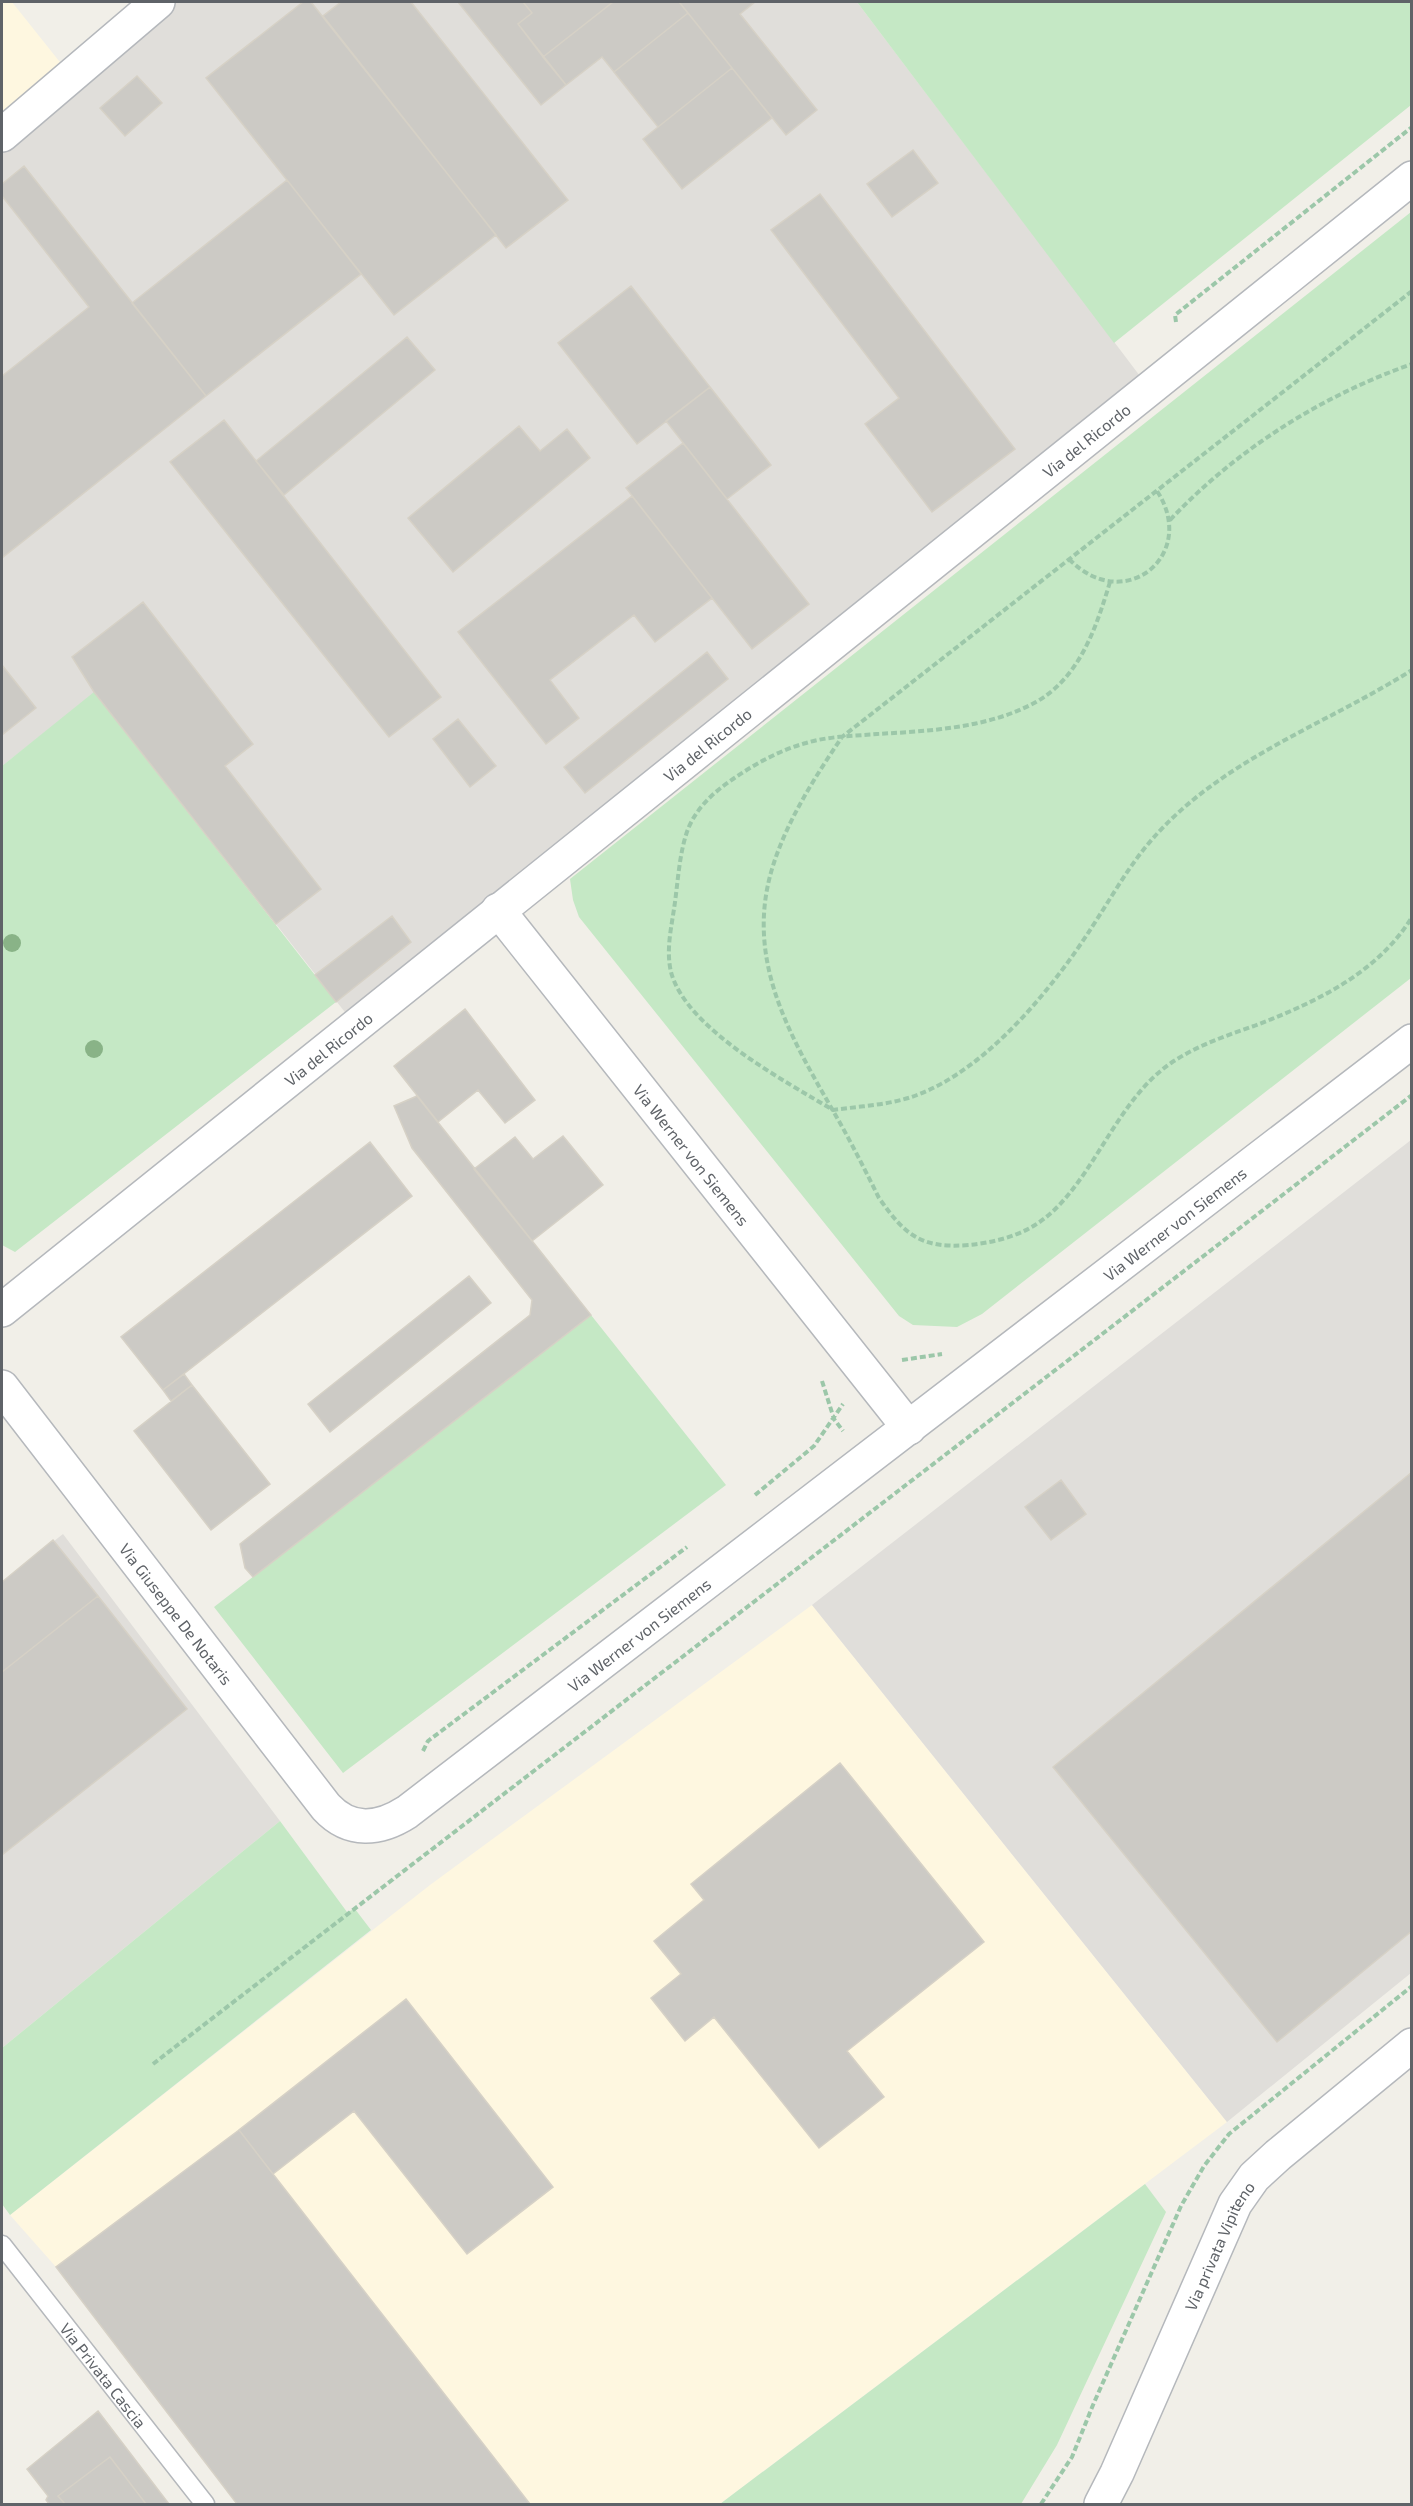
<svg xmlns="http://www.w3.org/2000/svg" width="1413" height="2506" viewBox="0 0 1413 2506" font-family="'Exo 2',sans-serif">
  <rect width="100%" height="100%" fill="#f1efe8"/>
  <path fill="#fef7e0" d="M 2,2 L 12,2 L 71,76 L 2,135 Z
    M 812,1605 L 1227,2122 L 720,2504 L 237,2504 L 56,2267 L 10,2215 L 430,1885 Z"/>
  <path fill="#e0deda" d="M 158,2 L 857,2 L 1146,384 L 355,1025 L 95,693 L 2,766 L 2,135 Z
    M 1411,1140 L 1411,1973 L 1227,2122 L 812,1605 Z
    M 63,1534 L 280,1821 L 2,2048 L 2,1582 Z"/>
  <path fill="#c5e8c5" d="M 857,2 L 1411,2 L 1411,105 L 1114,343 Z
    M 1411,212 L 1411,978 L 982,1314 L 957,1327 L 913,1325 L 899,1316 L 579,917 L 573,900 L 570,879 Z
    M 94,692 L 336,1002 L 15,1252 L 2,1245 L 2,766 Z
    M 591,1315 L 726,1485 L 343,1773 L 214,1607 Z
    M 280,1821 L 347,1912 L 355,1909 L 371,1930 L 10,2215 L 2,2204 L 2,2048 Z
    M 1145,2184 L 1166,2212 L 1057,2445 L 1021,2504 L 720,2504 Z"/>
  <path fill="#cccac5" stroke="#d6d1c6" stroke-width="1.5" d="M 303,2 L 311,2 L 496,235 L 394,315 L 206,78 Z
    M 341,2 L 411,2 L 568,200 L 506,248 L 323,16 Z
    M 458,2 L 523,2 L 532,13 L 518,24 L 566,85 L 541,105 Z
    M 523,2 L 613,2 L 543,57 L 518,24 L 532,13 Z
    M 613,2 L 679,2 L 688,13 L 614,72 L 602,57 L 566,85 L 543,57 Z
    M 679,2 L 755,2 L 740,14 L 817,110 L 786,135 Z
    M 688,13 L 732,68 L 658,127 L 614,72 Z
    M 732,68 L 772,118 L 682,189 L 643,139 Z
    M 137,76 L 162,103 L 125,136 L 100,108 Z
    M 913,150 L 938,183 L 892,217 L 867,184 Z
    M 24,166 L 206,396 L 2,558 L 2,376 L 89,307 L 2,196 L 2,184 Z
    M 287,180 L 361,274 L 206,396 L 132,303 Z
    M 820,194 L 1015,449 L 932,512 L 865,424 L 899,398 L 771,230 Z
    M 631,286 L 710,387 L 637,444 L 558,343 Z
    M 407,337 L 435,370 L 284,495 L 256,461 Z
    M 710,387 L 771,465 L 727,499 L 666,421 Z
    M 224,420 L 441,697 L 389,737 L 170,462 Z
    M 519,426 L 540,451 L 567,429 L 590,458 L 453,572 L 408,518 Z
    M 683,443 L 809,604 L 752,649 L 626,488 Z
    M 632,496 L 712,598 L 655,642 L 634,615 L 550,680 L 579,718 L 546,744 L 458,632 Z
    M 143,602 L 253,744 L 225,766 L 321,889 L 276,924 L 94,692 L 72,657 Z
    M 707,652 L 728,679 L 585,793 L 564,767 Z
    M 2,665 L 36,708 L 2,735 Z
    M 458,719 L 496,766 L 470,787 L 433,739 Z
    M 392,916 L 411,942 L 336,1002 L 315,975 Z
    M 465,1009 L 535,1100 L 505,1123 L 478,1090 L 438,1122 L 394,1066 Z
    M 417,1096 L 591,1315 L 253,1577 L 245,1568 L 240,1544 L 530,1315 L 532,1300 L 412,1148 L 394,1106 Z
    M 563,1136 L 603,1185 L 532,1241 L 474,1169 L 515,1137 L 533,1159 Z
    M 370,1142 L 412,1196 L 163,1390 L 121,1337 Z
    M 469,1276 L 491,1303 L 330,1432 L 308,1404 Z
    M 184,1374 L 192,1385 L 171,1401 L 163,1390 Z
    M 192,1385 L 270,1484 L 211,1530 L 134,1431 Z
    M 1412,1472 L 1412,1931 L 1277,2042 L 1053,1767 Z
    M 1061,1480 L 1086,1514 L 1051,1540 L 1025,1507 Z
    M 53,1540 L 98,1596 L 2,1672 L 2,1582 Z
    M 98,1596 L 187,1709 L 2,1855 L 2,1672 Z
    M 840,1763 L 984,1942 L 847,2051 L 884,2097 L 819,2148 L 714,2017 L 685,2041 L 651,1998 L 681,1974 L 654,1941 L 704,1900 L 691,1884 Z
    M 406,1999 L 553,2187 L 467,2254 L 354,2111 L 273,2174 L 239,2130 Z
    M 239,2130 L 273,2174 L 530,2504 L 237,2504 L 56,2267 Z
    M 98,2411 L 169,2504 L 146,2504 L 110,2457 L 58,2496 L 65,2504 L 49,2504 L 46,2500 L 48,2496 L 27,2469 Z
    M 110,2457 L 146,2504 L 65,2504 L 58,2496 Z"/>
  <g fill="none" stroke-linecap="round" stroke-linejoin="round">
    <defs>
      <g id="lane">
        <path id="s1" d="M 2,2245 L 205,2504"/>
      </g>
      <g id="street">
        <path d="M 2,135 L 158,2"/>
        <path id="s2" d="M 498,910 L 909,1428"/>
        <path id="s3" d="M 2,1310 L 1412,178"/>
        <path id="s4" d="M 2,1387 L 326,1807 C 350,1833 379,1830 407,1812 L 1412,1041"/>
        <path id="s5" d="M 1101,2504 L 1117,2473 L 1235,2204 L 1254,2177 L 1278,2155 L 1412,2045"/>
      </g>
    </defs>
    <use href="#lane" stroke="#b5b8bc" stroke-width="21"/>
    <use href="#street" stroke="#b5b8bc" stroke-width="36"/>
    <path stroke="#9cc7a9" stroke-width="4" stroke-dasharray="6 3" stroke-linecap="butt" d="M 1412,291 L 842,737 C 815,777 786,822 772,869 C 745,959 789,1034 832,1109 C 849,1138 864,1168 879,1198 C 905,1235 921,1249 969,1245 C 989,1243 1012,1238 1030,1228 C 1090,1195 1111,1104 1171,1063 C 1196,1046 1225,1036 1254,1026 C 1314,1003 1377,974 1412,917
      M 1176,322 L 1175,315 L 1412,127
      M 1170,520 C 1236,450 1321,396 1412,364
      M 1069,559 C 1124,616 1199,555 1157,491
      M 1110,582 C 1096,628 1080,677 1036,702 C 989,728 930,731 877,734 C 854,736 829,736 806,743 C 780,750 755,764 733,779 C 714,792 697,807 688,829 C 679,853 678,883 674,909 C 671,929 666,951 671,972 C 686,1029 785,1081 833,1110 C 861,1106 891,1105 917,1095 C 987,1069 1053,988 1092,927 C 1122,881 1137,850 1179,812 C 1246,751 1336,718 1412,670
      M 902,1360 L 942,1354
      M 822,1381 L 834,1419 L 843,1431
      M 755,1495 L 814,1446 L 843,1404
      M 423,1751 L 428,1741 L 687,1547
      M 153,2064 C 572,1741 993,1419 1412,1095
      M 1041,2504 L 1072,2457 L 1093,2405 L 1181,2206 L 1204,2166 L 1229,2134 L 1412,1986"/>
    <use href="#lane" stroke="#fff" stroke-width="18"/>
    <use href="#street" stroke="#fff" stroke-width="33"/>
  </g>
  <g fill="#89b387">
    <circle cx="12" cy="943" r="9"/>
    <circle cx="94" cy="1049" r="9"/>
  </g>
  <g text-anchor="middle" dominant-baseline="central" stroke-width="4.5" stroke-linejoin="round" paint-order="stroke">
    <g font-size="16" fill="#5f6368" stroke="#fff">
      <text stroke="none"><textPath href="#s3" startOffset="1390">Via del Ricordo</textPath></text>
      <text stroke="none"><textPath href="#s3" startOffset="904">Via del Ricordo</textPath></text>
      <text stroke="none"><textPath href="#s3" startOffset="418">Via del Ricordo</textPath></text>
      <text stroke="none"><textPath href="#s2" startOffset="312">Via Werner von Siemens</textPath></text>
      <text stroke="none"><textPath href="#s4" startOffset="1587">Via Werner von Siemens</textPath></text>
      <text stroke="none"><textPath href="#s4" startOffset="286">Via Giuseppe De Notaris</textPath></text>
      <text stroke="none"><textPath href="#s4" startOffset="912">Via Werner von Siemens</textPath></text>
      <text stroke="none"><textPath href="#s5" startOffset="284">Via privata Vipiteno</textPath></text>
      <text stroke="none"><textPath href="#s1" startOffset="165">Via Privata Cascia</textPath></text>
    </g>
  </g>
  <rect width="1413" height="2506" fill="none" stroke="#5f6368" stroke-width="6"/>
</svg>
